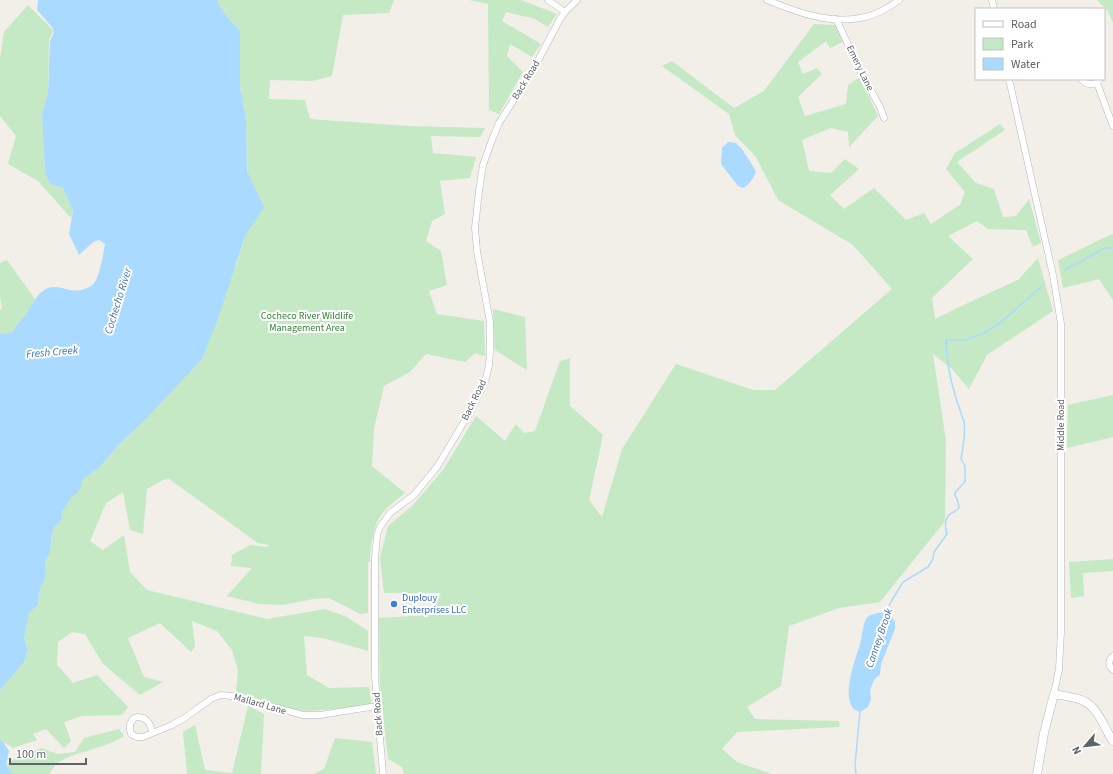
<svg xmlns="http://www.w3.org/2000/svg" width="1113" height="774" viewBox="0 0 1113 774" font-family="'Source Sans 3',sans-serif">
  <rect width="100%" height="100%" fill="#f1efe8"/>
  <path fill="#c5e8c5" d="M 217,0 L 394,0 L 389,13 L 343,15 L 332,76 L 312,81 L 270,80 L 269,99 L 305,100 L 310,119 L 408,126 L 485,128 L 480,137 L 431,136 L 433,153 L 476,157 L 470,178 L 440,181 L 445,214 L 432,221 L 426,241 L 441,251 L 447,285 L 429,291 L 437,314 L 484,321 L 485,356 L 475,353 L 465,362 L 426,354 L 410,372 L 384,386 L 374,428 L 372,466 L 405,493 C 395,501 382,510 377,522 C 372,535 370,549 370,562 L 368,562 L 368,613 L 360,614 L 329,598 L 313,599 L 284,605 L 259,604 L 227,596 L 252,568 L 231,566 L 232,555 L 250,545 L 267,547 L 269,545 L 258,543 L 169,479 L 163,480 L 147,489 L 143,534 L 130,530 L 123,492 L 106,503 L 90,541 L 103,550 L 124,535 L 130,572 L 147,590 L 267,619 L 325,609 L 347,617 L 368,631 L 368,651 L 323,638 L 304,636 L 307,675 L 329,688 L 369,687 L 372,706 L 309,711 L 294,710 L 236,692 L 238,670 L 232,650 L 217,631 L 192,621 L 195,647 L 191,652 L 160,623 L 128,638 L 144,677 L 163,682 L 140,695 L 103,664 L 85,634 L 72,632 L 58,642 L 57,665 L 73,683 L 97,675 L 128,707 L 122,715 L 82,716 L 64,722 L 71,741 L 64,748 L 46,729 L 33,734 L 37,740 L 13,748 L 0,740 L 0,690 L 24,662 L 28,650 L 24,639 L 29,613 L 38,605 L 39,593 L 46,575 L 45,563 L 50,552 L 52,534 L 54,528 L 62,519 L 61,514 L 81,480 L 100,467 L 119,444 L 141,424 L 229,274 L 236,266 L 245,236 L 248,197 L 246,119 L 240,87 L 240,30 C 230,21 222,12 217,0 Z
    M 469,0 L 521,0 L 557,14 L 548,27 L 535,19 L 506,12 L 502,21 L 541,44 L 532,57 L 510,44 L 507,56 L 523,72 L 499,114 L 489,110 L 488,4 Z
    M 1097,0 L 1113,0 L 1113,23 L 1108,11 Z
    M 28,5 L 49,26 L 53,31 L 49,40 L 48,93 L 42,113 L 45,173 L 50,184 L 63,188 L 73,211 L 71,218 L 38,181 L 8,164 L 16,136 L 0,116 L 0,58 L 4,32 Z
    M 814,24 L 836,25 L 843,42 L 830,48 L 826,41 L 798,62 L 803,74 L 817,68 L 822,74 L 798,97 L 805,116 L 846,104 L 848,85 L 860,77 L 878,116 L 849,147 L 848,132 L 831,128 L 802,140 L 809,171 L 831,173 L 845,159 L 859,169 L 830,195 L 844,209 L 874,188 L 906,220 L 924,213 L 931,224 L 960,205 L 965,192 L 946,169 L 955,153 L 1000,124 L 1005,130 L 957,162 L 976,183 L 994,189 L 1003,217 L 1016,216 L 1029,199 L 1041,243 L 1033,247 L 1026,230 L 988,229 L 977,221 L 948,236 L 973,259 L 932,298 L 935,319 L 974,300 L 1018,280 L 1038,258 L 1053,311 L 987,355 L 969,389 L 952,369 L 933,354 L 946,441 L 945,521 L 880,602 L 839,608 L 789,626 L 781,686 L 747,707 L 755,719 L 839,721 L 840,727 L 737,732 L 722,749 L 737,762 L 772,774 L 404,774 L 402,767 L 388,759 L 380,687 L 379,618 L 430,615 L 441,593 L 384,593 L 380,557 L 388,526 L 412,506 L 443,470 L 476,416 L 505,441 L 516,424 L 524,433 L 535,431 L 560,361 L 570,358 L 570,406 L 603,435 L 589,500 L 602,517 L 622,449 L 676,364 L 753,390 L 775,390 L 892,289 L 853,245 L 778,200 L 756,157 L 735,135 L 729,114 L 662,66 L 672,61 L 734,108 L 764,91 Z
    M 1112,234 L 1113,234 L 1113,300 L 1099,279 L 1063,288 L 1058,260 Z
    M 7,260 L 35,299 L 25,316 L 14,329 L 13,332 L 0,334 L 0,310 L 2,308 L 0,297 L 0,263 Z
    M 493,309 L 525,317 L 527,370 L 495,350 Z
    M 1113,395 L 1113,437 L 1067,448 L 1068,405 Z
    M 1113,559 L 1113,571 L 1083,573 L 1084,596 L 1071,598 L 1069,562 Z
    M 248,706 L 264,714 L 261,774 L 187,774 L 183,732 L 195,725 L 205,770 L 232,773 Z
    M 119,729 L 124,736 C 105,749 79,750 59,762 C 55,765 52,770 49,774 L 12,774 L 6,765 L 20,755 L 42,748 L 57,754 L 75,752 L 84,738 Z
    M 335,738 L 372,742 L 376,774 L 313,774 L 324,769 Z"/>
  <path fill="#aadaff" d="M 38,0 L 217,0 C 222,12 230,21 240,30 L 240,87 L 246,119 L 247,171 L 264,207 L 245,236 L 219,316 L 202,359 L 141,424 L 119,444 L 100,467 L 82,480 L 82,485 L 77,493 L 72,496 L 61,514 L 62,519 L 54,528 L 52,534 L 50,552 L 45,563 L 46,575 L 39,593 L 38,605 L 29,613 L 24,639 L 28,650 L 24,662 L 0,690 L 0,334 L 13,332 C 15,325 23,319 27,313 C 32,304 37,294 46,289 C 54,285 61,288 70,290 C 77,292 90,289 95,282 C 99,277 104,251 105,244 L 99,240 L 93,242 L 79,255 L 69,234 L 73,211 L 63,188 L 50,184 L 45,173 L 42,113 L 48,93 L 50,41 L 54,32 L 52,27 L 37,10 Z
    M 728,142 L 736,143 L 742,149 L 756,171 C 754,178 749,185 743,188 L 738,186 L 721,164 L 722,148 Z
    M 886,612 L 892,617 L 895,622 L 895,629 L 881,664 L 880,674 L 874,680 L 870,690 L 871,699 L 868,707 L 860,712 C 858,711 856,711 855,710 C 840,698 856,658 860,644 C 862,637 863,624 866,619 C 870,613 879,613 886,612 Z
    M 0,740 L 3,742 L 9,751 L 6,765 L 12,774 L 0,774 Z"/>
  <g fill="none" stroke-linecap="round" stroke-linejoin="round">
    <path stroke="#aadaff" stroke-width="1.5" d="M 1065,270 L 1105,248 L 1113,248
      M 885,614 L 892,600 L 903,582 L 928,567 L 933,559 L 934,552 L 947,534 C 945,527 944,521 949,515 C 953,511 957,512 959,507 L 957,499 L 955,496 L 955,493 L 958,489 L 965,482 L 965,466 L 961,459 C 963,447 966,434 964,422 C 962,414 958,406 956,398 C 950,379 946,361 946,340 L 965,340 L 982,334 L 1000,323 L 1041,287
      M 856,774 L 855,765 L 860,712"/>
    <defs>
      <path id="street" d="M 548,0 L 565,12
        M 767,0 C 796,12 829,24 860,18 C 874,16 887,9 899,0
        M 992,0 L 994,9
        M 836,19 L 862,74 L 880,107 L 884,118
        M 1009,79 L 1053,275 L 1061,324 L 1061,631 L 1059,669 L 1054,694
        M 1081,79 C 1087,86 1094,86 1100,79
        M 1097,83 L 1113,126
        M 1113,656 C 1108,660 1108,666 1113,670
        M 153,733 L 149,723 L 144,718 L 137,717 L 134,718 L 130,724 L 130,730 L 131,734 L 137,737 L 143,737 L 172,725 L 183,719 L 211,699 L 221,695 L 232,696 L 303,715 L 320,715 L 377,706
        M 383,774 L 375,677 L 375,558 L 377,535 L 380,527 L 390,513 L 414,495 L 437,467 L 468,415 L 481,390 L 486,378 L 489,365 L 490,351 L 490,322 L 477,251 L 475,228 L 479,191 L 483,165 L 492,140 L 499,123 L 533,70 L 560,19 L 565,12 L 577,0"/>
      <path id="secondary" d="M 1037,774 L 1044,733 L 1054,694 C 1064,696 1075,697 1084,701 C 1099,709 1104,728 1113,741"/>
    </defs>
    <use href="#street" stroke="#b5b8bc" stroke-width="7"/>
    <use href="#secondary" stroke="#b6babf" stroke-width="9"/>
    <use href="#street" stroke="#fff" stroke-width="6"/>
    <use href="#secondary" stroke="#fff" stroke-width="8"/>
  </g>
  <circle fill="#3f7fe0" stroke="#fff" stroke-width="1.5" cx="394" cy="604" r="4"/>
  <g text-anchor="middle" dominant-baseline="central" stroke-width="4" stroke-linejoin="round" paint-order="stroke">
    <g font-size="10" fill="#5f6368" stroke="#fff">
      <text transform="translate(860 68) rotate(64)">Emery Lane</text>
      <text transform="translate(526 80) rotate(-59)">Back Road</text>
      <text transform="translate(474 400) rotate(-64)">Back Road</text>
      <text transform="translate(1061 425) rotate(-90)">Middle Road</text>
      <text transform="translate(260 704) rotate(16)">Mallard Lane</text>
      <text transform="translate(378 714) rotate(-94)">Back Road</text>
    </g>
    <g font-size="10" fill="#348238" stroke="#fff">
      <text x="307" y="316">Cocheco River Wildlife<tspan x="307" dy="12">Management Area</tspan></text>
    </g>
    <g font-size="10" fill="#366cbe" stroke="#fff" text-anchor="start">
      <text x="402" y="598">Duplouy<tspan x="402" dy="12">Enterprises LLC</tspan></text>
    </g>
    <g font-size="11" font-style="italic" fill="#4174aa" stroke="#fff">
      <text transform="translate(118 301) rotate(-73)">Cochecho River</text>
      <text transform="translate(52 352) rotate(-5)">Fresh Creek</text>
      <text transform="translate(879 638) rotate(-71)">Canney Brook</text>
    </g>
  </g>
  <rect x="975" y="8" width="130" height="72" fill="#ffffff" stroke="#bfc1c3"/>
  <rect x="983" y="21" width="20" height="6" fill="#ffffff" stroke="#bfc1c3"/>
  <text x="1011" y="28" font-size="12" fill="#5f6368">Road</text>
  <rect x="983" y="38" width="20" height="12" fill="#c5e8c5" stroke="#bfc1c3"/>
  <text x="1011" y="48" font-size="12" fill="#5f6368">Park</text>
  <rect x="983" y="58" width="20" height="12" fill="#aadaff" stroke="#bfc1c3"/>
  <text x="1011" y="68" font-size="12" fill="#5f6368">Water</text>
  <g transform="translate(1085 746) rotate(242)" stroke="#ffffff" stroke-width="3" paint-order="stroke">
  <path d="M0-3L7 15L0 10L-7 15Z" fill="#5f6368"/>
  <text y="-6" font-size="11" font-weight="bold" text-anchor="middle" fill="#5f6368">N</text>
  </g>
  <path d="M10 758v6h76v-6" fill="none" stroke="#5f6368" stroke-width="2"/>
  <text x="16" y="758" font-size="12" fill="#5f6368" stroke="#ffffff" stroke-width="3" paint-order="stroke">100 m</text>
</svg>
